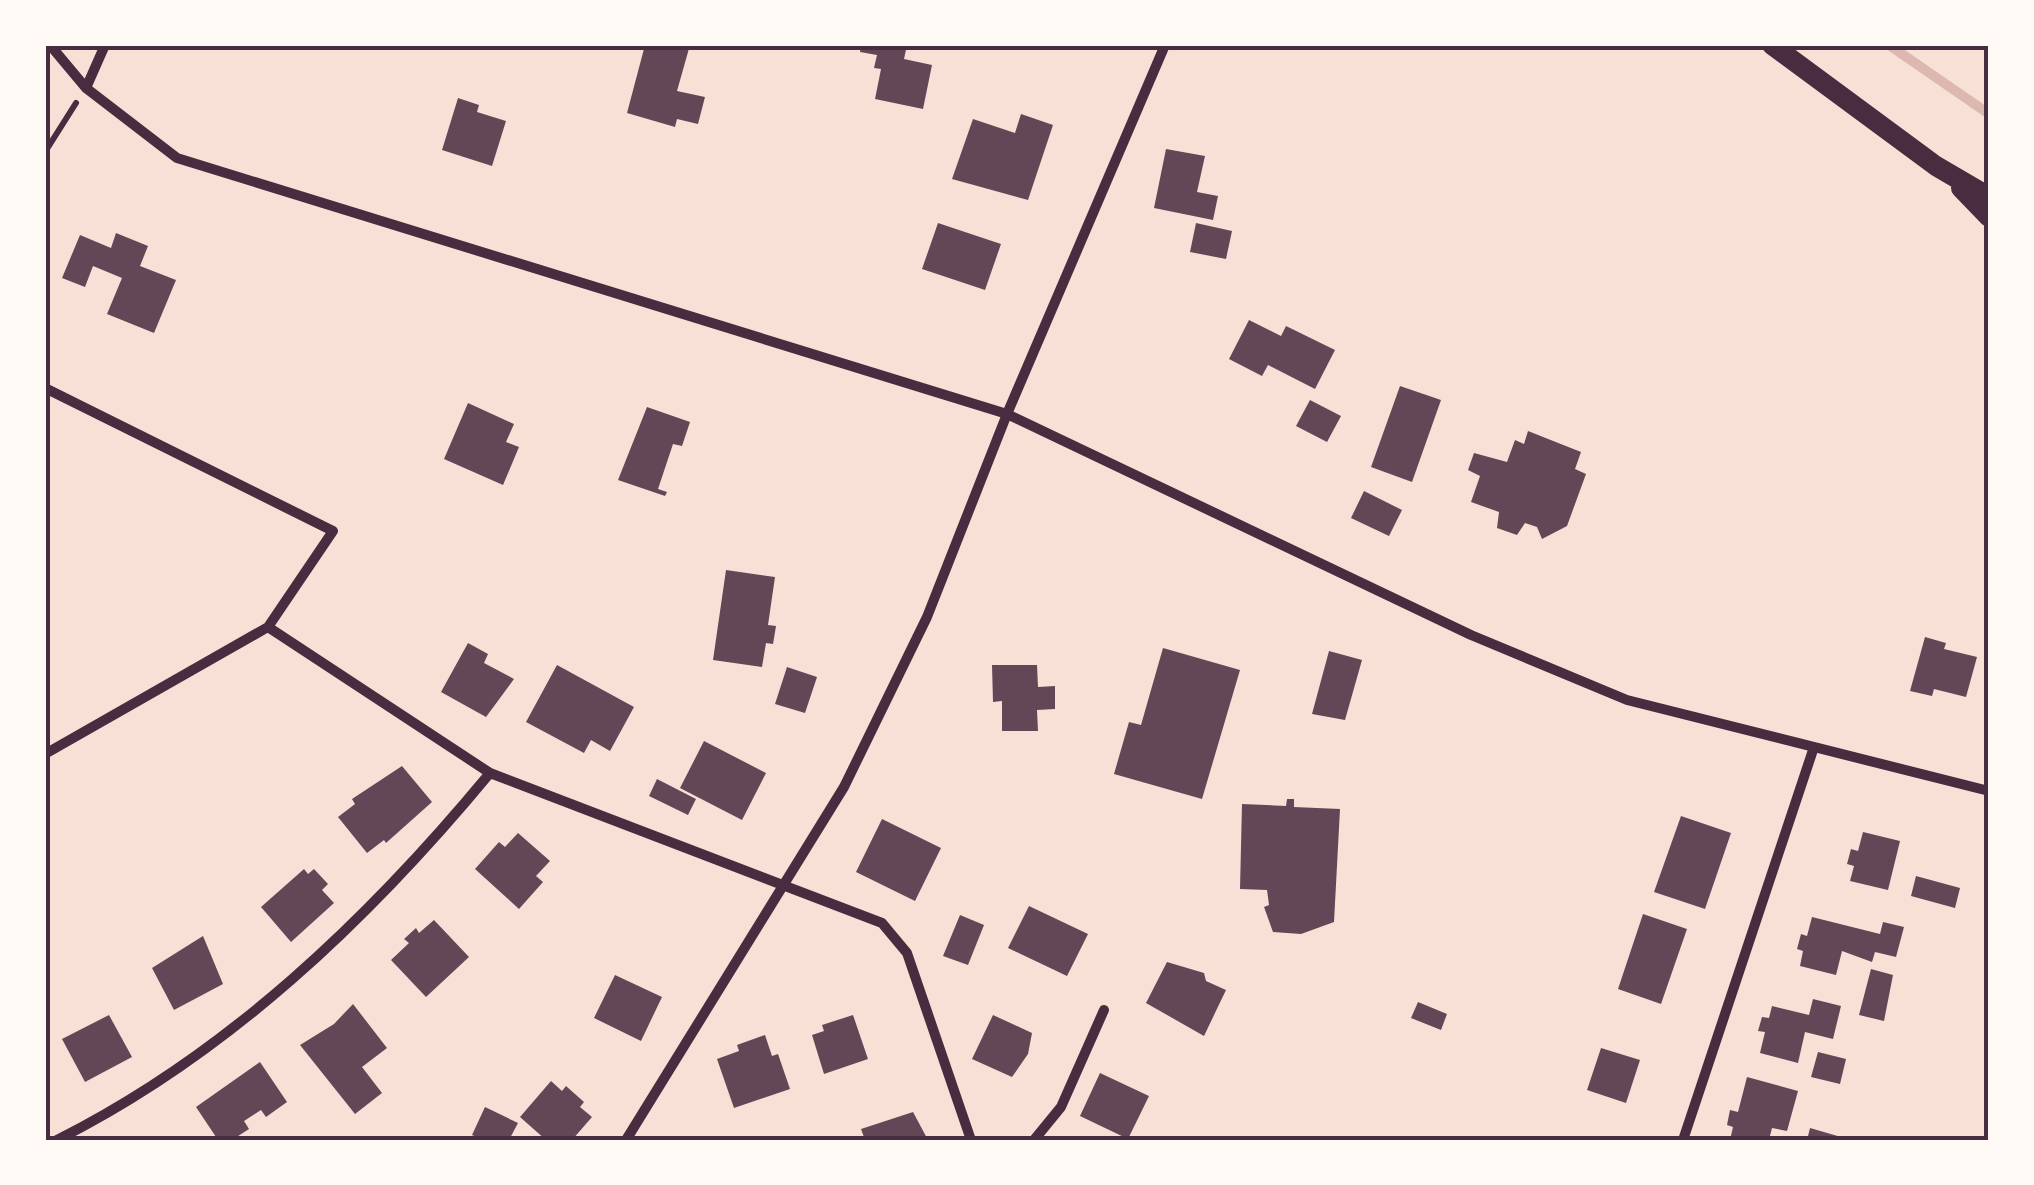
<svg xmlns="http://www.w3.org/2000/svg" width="2034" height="1185" viewBox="0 0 2034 1185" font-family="Poppins,sans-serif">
  <rect width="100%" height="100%" fill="#f7e1d7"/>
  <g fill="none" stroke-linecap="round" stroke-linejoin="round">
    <path stroke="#dcb8b0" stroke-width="10" d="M 1889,45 L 1989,114"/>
  </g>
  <path fill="#644757" d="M 645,45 L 690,45 L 677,91 L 705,97 L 698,124 L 677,119 L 675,127 L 627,113 Z
    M 861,45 L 907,45 L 904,59 L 932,65 L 923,109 L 875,99 L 881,69 L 874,68 L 877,55 L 860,52 Z
    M 458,98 L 479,105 L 477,112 L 506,121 L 492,166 L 442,150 Z
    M 1021,114 L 1053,125 L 1028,200 L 952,179 L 973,119 L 1015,133 Z
    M 1166,149 L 1205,156 L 1197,192 L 1218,196 L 1213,220 L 1154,208 Z
    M 938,223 L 1001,244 L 985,290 L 922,269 Z
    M 1196,223 L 1232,231 L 1226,259 L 1190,252 Z
    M 116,233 L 148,246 L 140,266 L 176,280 L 154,333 L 107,314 L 122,278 L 93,266 L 85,287 L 62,278 L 80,235 L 111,248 Z
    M 1249,320 L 1281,336 L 1286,326 L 1335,350 L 1315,389 L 1268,365 L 1262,376 L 1229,359 Z
    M 1400,386 L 1441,400 L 1412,482 L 1371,467 Z
    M 1310,400 L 1341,416 L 1327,442 L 1296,426 Z
    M 468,403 L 514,424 L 506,442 L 519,447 L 503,485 L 444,459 Z
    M 647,407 L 690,422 L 682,446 L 673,444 L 658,489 L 667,492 L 665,496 L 618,480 Z
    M 1528,431 L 1581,452 L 1575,469 L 1586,474 L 1567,526 L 1542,539 L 1537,527 L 1525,523 L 1517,535 L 1497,528 L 1499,512 L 1471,502 L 1480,476 L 1468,470 L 1474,453 L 1507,462 L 1515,440 L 1524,444 Z
    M 1364,491 L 1402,510 L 1389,536 L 1351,518 Z
    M 726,570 L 775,577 L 768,625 L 776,626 L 773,644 L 766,643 L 762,667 L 713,660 Z
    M 1925,637 L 1946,643 L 1944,649 L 1977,657 L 1966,697 L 1934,689 L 1932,696 L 1910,691 Z
    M 468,643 L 488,654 L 484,663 L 514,679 L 486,717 L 441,692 Z
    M 1163,648 L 1240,670 L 1202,799 L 1114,774 L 1129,722 L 1141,725 Z
    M 1329,651 L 1362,660 L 1345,720 L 1312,714 Z
    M 557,665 L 634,707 L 610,751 L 591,740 L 584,753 L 526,722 Z
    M 992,665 L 1037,665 L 1038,687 L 1055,686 L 1055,709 L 1037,710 L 1038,731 L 1002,731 L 1002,701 L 993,702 Z
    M 787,667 L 817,677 L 805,713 L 775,704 Z
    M 704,741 L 766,773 L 742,820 L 680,788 Z
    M 402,766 L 432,802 L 386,843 L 384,840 L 367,853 L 338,817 L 355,804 L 352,799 Z
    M 657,779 L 696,799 L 688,815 L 649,796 Z
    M 1287,799 L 1294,799 L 1294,807 L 1340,809 L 1334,922 L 1301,934 L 1273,932 L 1264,907 L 1269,905 L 1267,890 L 1240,889 L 1242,804 L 1286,806 Z
    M 1681,816 L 1731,833 L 1705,909 L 1654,892 Z
    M 882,819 L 941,848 L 915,901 L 856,872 Z
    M 1863,832 L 1900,841 L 1888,890 L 1850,881 L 1854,866 L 1847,864 L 1851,849 L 1858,851 Z
    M 518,833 L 550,861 L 536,876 L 543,882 L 519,909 L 475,869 L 499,842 L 505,847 Z
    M 304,869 L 308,874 L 314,869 L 328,884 L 322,890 L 334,903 L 291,942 L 261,907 Z
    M 1916,876 L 1960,888 L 1955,908 L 1911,896 Z
    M 1029,906 L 1088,934 L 1067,976 L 1008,948 Z
    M 1643,914 L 1687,929 L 1661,1004 L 1618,989 Z
    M 960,915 L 984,925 L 968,965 L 943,956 Z
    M 1812,917 L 1880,934 L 1883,922 L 1904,927 L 1896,957 L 1875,952 L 1872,962 L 1842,951 L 1836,975 L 1800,966 L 1803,951 L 1797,949 L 1801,934 L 1807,936 Z
    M 434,920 L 469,957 L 426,997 L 391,960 L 409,943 L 404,939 L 416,928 L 419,933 Z
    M 203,936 L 223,984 L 174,1010 L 152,968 Z
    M 1167,962 L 1204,973 L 1206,981 L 1226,990 L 1204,1036 L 1146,1003 Z
    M 1871,969 L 1893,975 L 1884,1021 L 1859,1015 Z
    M 615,975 L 662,997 L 641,1041 L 594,1018 Z
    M 1813,999 L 1841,1006 L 1833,1039 L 1805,1032 L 1798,1063 L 1760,1053 L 1765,1032 L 1758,1031 L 1762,1017 L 1769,1018 L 1772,1006 L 1809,1015 Z
    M 1418,1002 L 1447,1014 L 1441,1030 L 1411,1018 Z
    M 353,1004 L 387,1048 L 362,1067 L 382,1093 L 355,1114 L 300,1045 L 334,1024 Z
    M 109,1015 L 132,1057 L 85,1082 L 62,1039 Z
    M 853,1015 L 868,1059 L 824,1074 L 812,1035 L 824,1031 L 822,1025 Z
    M 993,1015 L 1032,1033 L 1028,1054 L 1012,1077 L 972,1059 Z
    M 765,1035 L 772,1056 L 778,1054 L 790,1089 L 734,1108 L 717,1059 L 739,1051 L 737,1045 Z
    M 1601,1048 L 1640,1060 L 1626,1103 L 1587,1090 Z
    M 1818,1052 L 1846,1059 L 1840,1084 L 1811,1077 Z
    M 260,1062 L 287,1102 L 266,1117 L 261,1110 L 244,1121 L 249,1129 L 232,1140 L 218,1140 L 196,1107 Z
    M 1100,1073 L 1149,1096 L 1128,1139 L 1080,1116 Z
    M 1747,1077 L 1798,1091 L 1787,1131 L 1772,1128 L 1769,1140 L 1730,1140 L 1733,1127 L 1727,1125 L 1730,1110 L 1738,1112 Z
    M 551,1081 L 562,1091 L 566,1086 L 584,1102 L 580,1107 L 592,1117 L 572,1140 L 546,1140 L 520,1117 Z
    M 485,1107 L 518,1123 L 509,1140 L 483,1140 L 472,1135 Z
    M 913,1112 L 928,1140 L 865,1140 L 861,1129 Z
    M 1810,1128 L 1848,1139 L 1847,1140 L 1807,1140 Z"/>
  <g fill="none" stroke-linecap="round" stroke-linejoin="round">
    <path stroke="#4a2c40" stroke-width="6" d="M 45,152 L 76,103"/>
    <path stroke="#4a2c40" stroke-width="10" d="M 50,45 L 86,88 L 177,158 L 1007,414 L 1471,635 L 1627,700 L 1989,791
      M 86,88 L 105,45
      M 45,388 L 333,531 L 268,627 L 45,754
      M 268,627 L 490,773
      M 57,1140 C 228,1054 369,919 490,773 L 882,923 L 907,953 L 971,1140
      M 626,1140 L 844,787 L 927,617 L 1007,414 L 1165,45
      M 1034,1140 L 1061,1107 L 1104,1010
      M 1683,1140 L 1814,747"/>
    <path stroke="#4a2c40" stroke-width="20" d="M 1772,45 L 1936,166 L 1989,197
      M 1961,188 L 1989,217"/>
  </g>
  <rect width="2034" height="1185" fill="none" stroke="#fffaf5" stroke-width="95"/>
  <rect x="48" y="48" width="1938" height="1090" fill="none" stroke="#4a2c40" stroke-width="4"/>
</svg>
